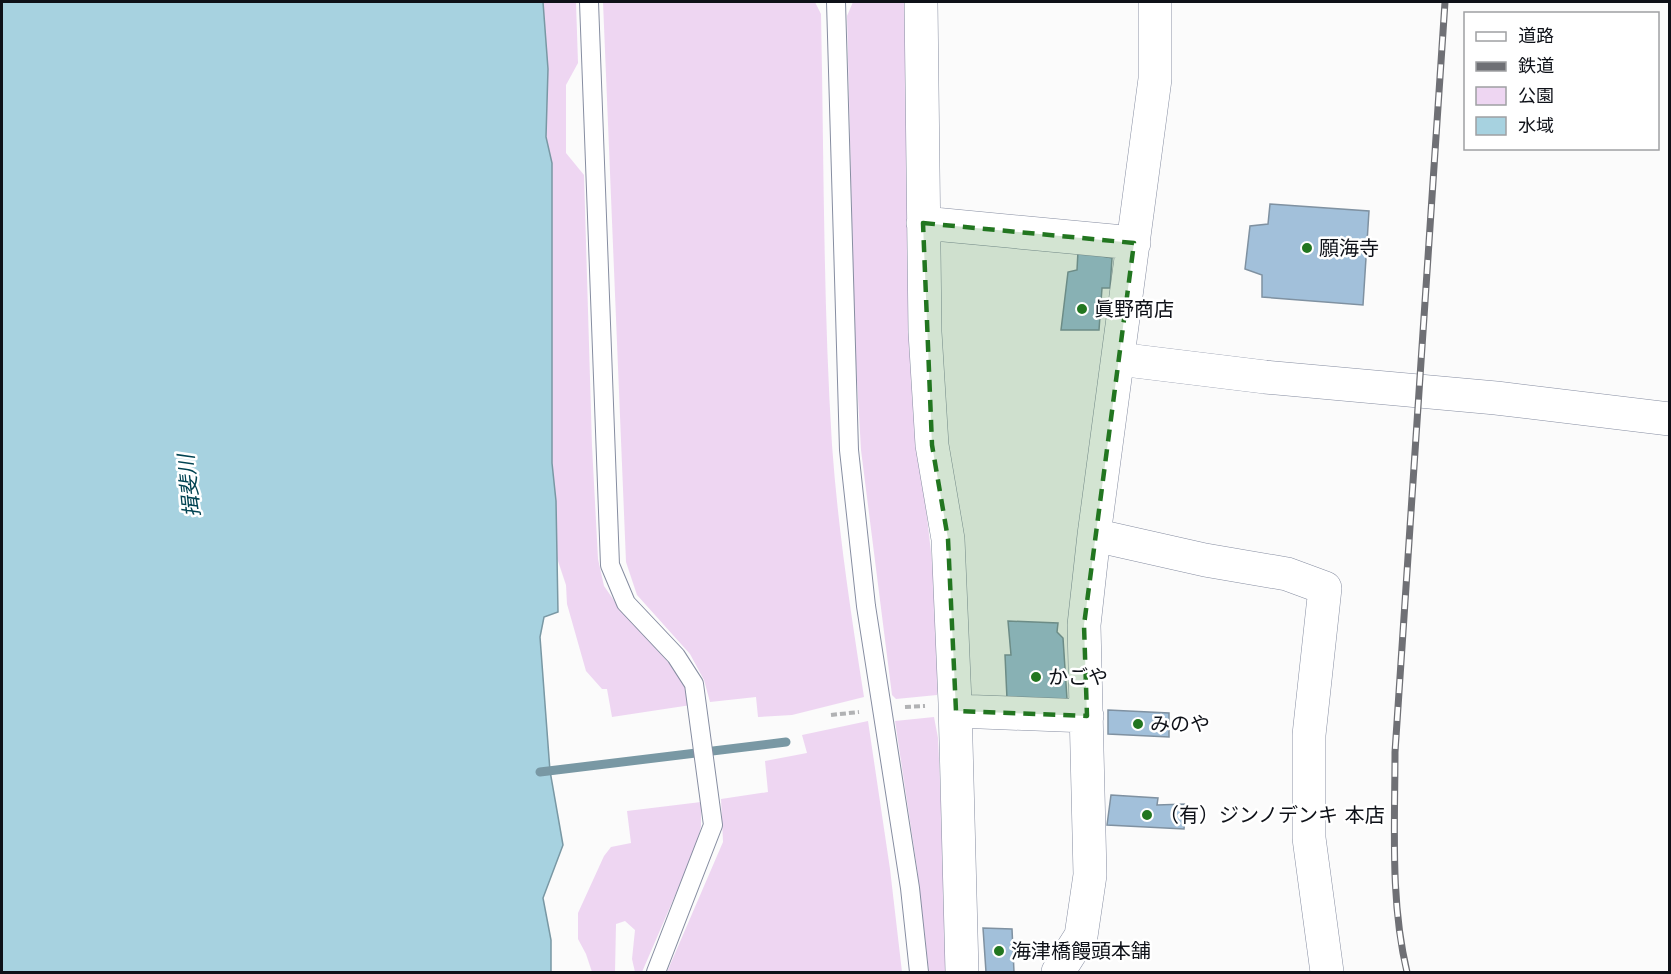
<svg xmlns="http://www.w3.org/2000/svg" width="1671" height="974" viewBox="0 0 1671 974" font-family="'Work Sans','Noto Sans JP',sans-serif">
  <rect width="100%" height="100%" fill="#fbfbfb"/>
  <path fill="#eed6f2" d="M 525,2 L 576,2 L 578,63 L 566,85 L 566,153 L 584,175 L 592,446 L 598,559 L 604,586 L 620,609 L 669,663 L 686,689 L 691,705 L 612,717 L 607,689 L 602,689 L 586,671 L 567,604 L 566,585 L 557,558 L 558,612 L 544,617 L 540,637 L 550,771 L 563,845 L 543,898 Z
    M 603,2 L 815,2 L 821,14 C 824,157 823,301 832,445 C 838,529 851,614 864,697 L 792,715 L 758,717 L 756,697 L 710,702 L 704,680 L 690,654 L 637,595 L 626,562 Z
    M 853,2 L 905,2 L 913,395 L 943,657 L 937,695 L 896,699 L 892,695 L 861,450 L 855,345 L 847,16 Z
    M 934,717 L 938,738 L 949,972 L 929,972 L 917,868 L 895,721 Z
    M 868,721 L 890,869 L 902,972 L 667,972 L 723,842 L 721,799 L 768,792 L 765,761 L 807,753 L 802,735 Z
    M 701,802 L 701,826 L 696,847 L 642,972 L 635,972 L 632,959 L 635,930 L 625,921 L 616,924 L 615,972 L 592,972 L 586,954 L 578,939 L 578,913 L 604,856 L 611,847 L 631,843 L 627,811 Z"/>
  <path fill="#a7d2e0" stroke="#7998a4" stroke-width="1.5" d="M 2,2 L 543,2 L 548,69 L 546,137 L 552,163 L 552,463 L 556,501 L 558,612 L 544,617 L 540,637 L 550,771 L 563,845 L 543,898 L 551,940 L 551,972 L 2,972 Z"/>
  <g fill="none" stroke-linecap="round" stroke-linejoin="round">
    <path stroke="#7998a4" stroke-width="9" d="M 540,772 L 786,742"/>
  </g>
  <path fill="#a2c0da" stroke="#7f91a1" stroke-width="1.5" d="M 1270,204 L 1369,211 L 1363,305 L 1262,297 L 1262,275 L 1245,269 L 1250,226 L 1268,224 Z
    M 1078,251 L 1112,258 L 1110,288 L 1102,288 L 1099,330 L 1061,330 L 1068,272 L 1077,270 Z
    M 1008,621 L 1058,623 L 1057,632 L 1063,638 L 1067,699 L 1007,699 L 1005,655 L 1011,655 Z
    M 1108,710 L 1169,713 L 1169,737 L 1108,734 Z
    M 1111,795 L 1158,798 L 1157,805 L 1186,804 L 1184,829 L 1107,825 Z
    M 983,928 L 1012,929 L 1014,972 L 986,972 Z"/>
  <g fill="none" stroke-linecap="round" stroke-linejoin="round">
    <defs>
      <path id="lane" d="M 589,2 L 610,565 L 626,603 L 676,656 L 694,684 L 713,825 L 656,972
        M 836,2 L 849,450 L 866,606 L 910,888 L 919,972"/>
      <path id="street" d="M 921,2 L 925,332 L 932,445 L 948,539 L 955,703 L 962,972
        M 923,223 L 1134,243
        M 1118,359 L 1265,377 L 1496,398 L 1670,419
        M 1094,535 L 1205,560 L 1287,574 L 1325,588 L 1309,735 L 1309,838 L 1327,972
        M 956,711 L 1087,716
        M 1058,972 L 1081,936 L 1090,875 L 1084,625 L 1094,535 L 1155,79 L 1155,2"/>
    </defs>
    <use href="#lane" stroke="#868da1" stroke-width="20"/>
    <use href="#street" stroke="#868da1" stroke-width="34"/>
    <path stroke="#b1b2b4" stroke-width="4" stroke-dasharray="6 3" stroke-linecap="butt" d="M 905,707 L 925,706
      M 831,715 L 859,712"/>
    <use href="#lane" stroke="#fff" stroke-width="18"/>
    <use href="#street" stroke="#fff" stroke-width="33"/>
    <defs>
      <path id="rail" d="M 1407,972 C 1390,901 1395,825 1395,752 L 1445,2"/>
    </defs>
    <use href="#rail" stroke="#6f7075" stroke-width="7"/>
    <use href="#rail" stroke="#fff" stroke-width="4.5" stroke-dasharray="14" stroke-linecap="butt"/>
  </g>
  <path fill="#227620" fill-opacity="0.2" stroke="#227620" stroke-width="4.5" stroke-dasharray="12 8" stroke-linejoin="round" d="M 923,223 L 1134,243 L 1084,625 L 1087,716 L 956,711 L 948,539 L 932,445 Z"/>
  <g fill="#227620" stroke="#fff" stroke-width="2">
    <circle cx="1307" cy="248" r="6"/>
    <circle cx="1082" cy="309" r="6"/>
    <circle cx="1036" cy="677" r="6"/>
    <circle cx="1138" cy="724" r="6"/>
    <circle cx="1147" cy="815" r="6"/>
    <circle cx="999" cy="951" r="6"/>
  </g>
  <g text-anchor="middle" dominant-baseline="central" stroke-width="5" stroke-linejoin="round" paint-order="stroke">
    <g font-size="20" fill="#0e1118" stroke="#fff" text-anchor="start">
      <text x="1319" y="248">願海寺</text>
      <text x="1094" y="309">眞野商店</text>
      <text x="1048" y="677">かごや</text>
      <text x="1150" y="724">みのや</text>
      <text x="1159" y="815">（有）ジンノデンキ 本店</text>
      <text x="1011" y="951">海津橋饅頭本舗</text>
    </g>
    <g font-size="21" font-style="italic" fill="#004251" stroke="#fff">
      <text transform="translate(189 486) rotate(-96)">揖斐川</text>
    </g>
  </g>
  <rect width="1671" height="974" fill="none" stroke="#0e1118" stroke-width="6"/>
  <rect x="1464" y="12" width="195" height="138" fill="#ffffff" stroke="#9fa0a3" stroke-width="1.5"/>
  <rect x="1476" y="32" width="30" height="9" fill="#ffffff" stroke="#9fa0a3" stroke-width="1.5"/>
  <text x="1518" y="42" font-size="18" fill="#0e1118">道路</text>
  <rect x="1476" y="62" width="30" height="9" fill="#6f7075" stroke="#9fa0a3" stroke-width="1.5"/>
  <text x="1518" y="72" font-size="18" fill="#0e1118">鉄道</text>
  <rect x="1476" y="87" width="30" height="18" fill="#eed6f2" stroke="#9fa0a3" stroke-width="1.5"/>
  <text x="1518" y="102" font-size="18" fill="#0e1118">公園</text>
  <rect x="1476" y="117" width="30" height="18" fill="#a7d2e0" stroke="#9fa0a3" stroke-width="1.5"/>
  <text x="1518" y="132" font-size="18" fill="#0e1118">水域</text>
</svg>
